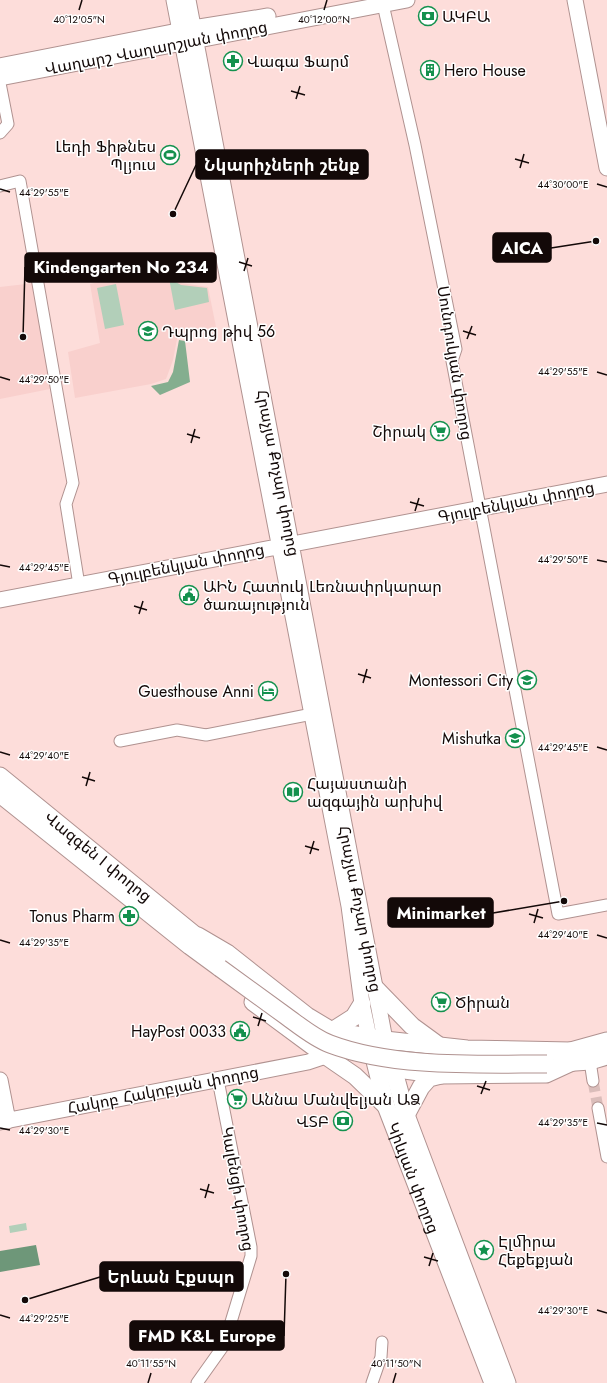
<svg xmlns="http://www.w3.org/2000/svg" width="607" height="1383" viewBox="0 0 607 1383" font-family="Jost,'Noto Sans Armenian',sans-serif">
  <rect width="100%" height="100%" fill="#fdddda"/>
  <path fill="#f9d0cd" d="M 159,268 L 181,283 L 208,287 L 216,327 L 178,334 L 173,360 L 166,379 L 151,384 L 75,398 L 68,352 L 100,343 L 90,284 Z
    M 35,283 L 55,388 L 0,399 L 0,287 Z"/>
  <path fill="#b2cfb9" d="M 169,278 L 181,285 L 207,288 L 209,302 L 175,310 Z
    M 116,284 L 124,325 L 105,329 L 97,288 Z
    M 26,1223 L 27,1230 L 10,1233 L 9,1226 Z"/>
  <path fill="#84ae8f" d="M 179,340 L 185,341 L 190,382 L 160,395 L 151,386 L 168,382 L 173,372 Z"/>
  <path fill="#6e9779" d="M 36,1245 L 40,1265 L 0,1272 L 0,1251 Z"/>
  <g fill="none" stroke-linecap="round" stroke-linejoin="round">
    <path stroke="#dabdba" stroke-width="11" stroke-dasharray="11 5.5" stroke-linecap="butt" d="M 593,1081 L 598,1108"/>
    <defs>
      <path id="street" d="M 382,0 L 415,145 L 456,349 L 452,361 L 558,914 L 607,905
        M 0,83 L 8,124 L 0,133
        M 0,186 L 20,181 L 73,483 L 66,504 L 79,585
        M 120,741 L 177,730 L 206,735 L 312,714
        M 590,1061 L 593,1081
        M 598,1108 L 607,1157
        M 197,1383 L 224,1345 L 251,1256 L 251,1247 L 218,1080
        M 372,1383 L 381,1357 L 382,1342"/>
      <path id="secondary" d="M 174,0 L 349,906 L 362,1004 L 369,1037
        M 188,0 L 385,1040
        M 575,0 L 607,168
        M 0,66 L 193,28 L 268,16
        M 0,78 L 407,0
        M 0,600 L 607,484
        M 0,1080 L 8,1121
        M 0,1122 L 308,1062 L 326,1056"/>
      <g id="primary">
        <path id="s1" d="M 0,776 L 206,944"/>
        <path d="M 0,794 L 190,946 L 220,968"/>
        <path d="M 198,936 L 227,953 L 307,1016 L 332,1031 L 385,1040 L 467,1049 L 571,1051"/>
        <path d="M 375,988 L 412,1026 L 438,1045"/>
        <path d="M 253,1002 L 326,1056 L 355,1076 L 385,1105"/>
        <path d="M 332,1031 L 354,1017 L 362,1004"/>
        <path id="s2" d="M 370,1041 L 386,1106 L 493,1383"/>
        <path d="M 387,1046 L 406,1115 L 507,1383"/>
        <path d="M 560,1054 L 607,1041"/>
        <path d="M 561,1063 L 590,1061 L 607,1056"/>
        <path d="M 383,1067 L 441,1075 L 546,1074 L 572,1062"/>
        <path d="M 406,1115 L 421,1087 L 429,1078 L 441,1075"/>
      </g>
    </defs>
    <use href="#street" stroke="#b09290" stroke-width="13"/>
    <use href="#secondary" stroke="#b09290" stroke-width="17"/>
    <use href="#primary" stroke="#b09290" stroke-width="19"/>
    <use href="#street" stroke="#fff" stroke-width="11"/>
    <use href="#secondary" stroke="#fff" stroke-width="15"/>
    <use href="#primary" stroke="#fff" stroke-width="17"/>
    <defs>
      <path id="primary-bridge" d="M 220,968 C 242,984 264,1000 286,1016 C 300,1026 314,1038 330,1044 C 393,1068 479,1064 547,1064"/>
    </defs>
    <use href="#primary-bridge" stroke="#b09290" stroke-width="19" stroke-linecap="butt"/>
    <use href="#primary-bridge" stroke="#fff" stroke-width="17"/>
  </g>
  <path fill="none" stroke="#130908" stroke-width="1.5" d="M 79,10 L 82,0M 324,10 L 327,0M 291,91 L 305,95M 296,99 L 300,86M 515,159 L 529,163M 520,168 L 524,154M 597,184 L 607,187M 0,189 L 10,192M 239,262 L 252,266M 244,271 L 248,258M 463,331 L 476,335M 467,339 L 472,326M 597,372 L 607,375M 0,377 L 10,380M 187,434 L 200,438M 191,443 L 195,429M 410,502 L 424,506M 415,511 L 419,498M 597,560 L 607,562M 0,565 L 10,567M 134,606 L 147,610M 139,614 L 143,601M 358,674 L 371,678M 363,683 L 367,669M 597,747 L 607,750M 0,752 L 10,755M 82,777 L 95,781M 86,786 L 90,772M 305,846 L 319,850M 310,854 L 314,841M 529,914 L 543,918M 534,923 L 538,909M 597,935 L 607,938M 0,940 L 10,943M 253,1017 L 266,1021M 258,1026 L 262,1013M 477,1086 L 490,1090M 481,1094 L 486,1081M 597,1123 L 607,1125M 0,1128 L 10,1130M 200,1189 L 214,1193M 205,1198 L 209,1184M 424,1257 L 438,1261M 429,1266 L 433,1253M 597,1310 L 607,1313M 0,1315 L 10,1318M 148,1383 L 151,1373M 393,1383 L 396,1373"/>
  <defs>
    <symbol id="bank-ring" viewBox="-11 -11 22 22"><circle r="9.5" fill="#fff" stroke="#14914e" stroke-width="1.5"/><path d="M-6-4H6V4H-6ZM0-2.3a2.3 2.3 0 1 0 0 4.6a2.3 2.3 0 1 0 0-4.6Z" fill="#14914e"/></symbol>
    <symbol id="pharmacy-ring" viewBox="-11 -11 22 22"><circle r="9.5" fill="#fff" stroke="#14914e" stroke-width="1.5"/><path d="M-2-6h4v4h4v4h-4v4h-4v-4h-4v-4h4Z" fill="#14914e"/></symbol>
    <symbol id="building-ring" viewBox="-11 -11 22 22"><circle r="9.5" fill="#fff" stroke="#14914e" stroke-width="1.5"/><path d="M-4-6H4V6H1V3H-1V6H-4ZM-2.5-4.3h1.7v1.8h-1.7ZM.8-4.3h1.7v1.8H.8ZM-2.5-1h1.7V.8h-1.7ZM.8-1h1.7V.8H.8Z" fill="#14914e"/></symbol>
    <symbol id="stadium-ring" viewBox="-11 -11 22 22"><circle r="9.5" fill="#fff" stroke="#14914e" stroke-width="1.5"/><path d="M0-5a6.5 5 0 1 0 0 10a6.5 5 0 1 0 0-10ZM-3.5-1.8h7v3.6h-7Z" fill="#14914e"/></symbol>
    <symbol id="school-ring" viewBox="-11 -11 22 22"><circle r="9.5" fill="#fff" stroke="#14914e" stroke-width="1.5"/><path d="M0-5L7-2L0 1L-7-2ZM-4 1L0 2.5L4 1V4Q0 6-4 4Z" fill="#14914e"/></symbol>
    <symbol id="supermarket-ring" viewBox="-11 -11 22 22"><circle r="9.5" fill="#fff" stroke="#14914e" stroke-width="1.5"/><path d="M-6-5.5h2.5l.6 2H6L4.5 2H-2.5L-4.4-4H-6ZM-1.5 3.2a1.3 1.3 0 1 0 .1 0ZM3 3.2a1.3 1.3 0 1 0 .1 0Z" fill="#14914e"/></symbol>
    <symbol id="civic-ring" viewBox="-11 -11 22 22"><circle r="9.5" fill="#fff" stroke="#14914e" stroke-width="1.5"/><path d="M-.6-6.5H3V-4.5H.6V-3L4-1V1h2V6H-6V1h2V-1L-.6-3ZM-1.2 2.5V6h2.4V2.5Z" fill="#14914e"/></symbol>
    <symbol id="hotel-ring" viewBox="-11 -11 22 22"><circle r="9.5" fill="#fff" stroke="#14914e" stroke-width="1.5"/><path d="M-6-4.5h1.5V1H6V5H4.5V3h-9V5H-6ZM-4 0a1.8 1.8 0 1 1 3.6 0ZM.5 0V-2.5h3Q6-2.5 6 0Z" fill="#14914e"/></symbol>
    <symbol id="library-ring" viewBox="-11 -11 22 22"><circle r="9.5" fill="#fff" stroke="#14914e" stroke-width="1.5"/><path d="M-6-4Q-3-5.5-.7-3.5V5Q-3 3-6 4ZM6-4Q3-5.5 .7-3.5V5Q3 3 6 4Z" fill="#14914e"/></symbol>
    <symbol id="sight-ring" viewBox="-11 -11 22 22"><circle r="9.5" fill="#fff" stroke="#14914e" stroke-width="1.5"/><path d="M0-6L1.8-2.2L6-1.7L2.9 1.2L3.7 5.4L0 3.3L-3.7 5.4L-2.9 1.2L-6-1.7L-1.8-2.2Z" fill="#14914e"/></symbol>
  </defs>
  <g fill-rule="evenodd">
    <use href="#bank-ring" x="417" y="5" width="22" height="22"/>
    <use href="#pharmacy-ring" x="222" y="50" width="22" height="22"/>
    <use href="#building-ring" x="419" y="59" width="22" height="22"/>
    <use href="#stadium-ring" x="159" y="144" width="22" height="22"/>
    <use href="#school-ring" x="137" y="320" width="22" height="22"/>
    <use href="#supermarket-ring" x="429" y="420" width="22" height="22"/>
    <use href="#civic-ring" x="178" y="584" width="22" height="22"/>
    <use href="#school-ring" x="516" y="669" width="22" height="22"/>
    <use href="#hotel-ring" x="257" y="680" width="22" height="22"/>
    <use href="#school-ring" x="504" y="727" width="22" height="22"/>
    <use href="#library-ring" x="282" y="781" width="22" height="22"/>
    <use href="#pharmacy-ring" x="118" y="905" width="22" height="22"/>
    <use href="#supermarket-ring" x="430" y="991" width="22" height="22"/>
    <use href="#civic-ring" x="229" y="1020" width="22" height="22"/>
    <use href="#supermarket-ring" x="226" y="1088" width="22" height="22"/>
    <use href="#bank-ring" x="332" y="1110" width="22" height="22"/>
    <use href="#sight-ring" x="473" y="1239" width="22" height="22"/>
  </g>
  <g text-anchor="middle" dominant-baseline="central" stroke-width="3" stroke-linejoin="round" paint-order="stroke">
    <g font-size="16" fill="#130908" stroke="#fff" text-anchor="start">
      <text x="442" y="16">ԱԿԲԱ</text>
      <text x="247" y="61">Վագա Ֆարմ</text>
      <text x="444" y="70">Hero House</text>
      <text x="156" y="146" text-anchor="end">Լեդի Ֆիթնես<tspan x="156" dy="18">Պլյուս</tspan></text>
      <text x="162" y="331">Դպրոց թիվ 56</text>
      <text x="426" y="431" text-anchor="end">Շիրակ</text>
      <text x="203" y="586">ԱԻՆ Հատուկ Լեռնափրկարար<tspan x="203" dy="18">ծառայություն</tspan></text>
      <text x="513" y="680" text-anchor="end">Montessori City</text>
      <text x="254" y="691" text-anchor="end">Guesthouse Anni</text>
      <text x="501" y="738" text-anchor="end">Mishutka</text>
      <text x="307" y="783">Հայաստանի<tspan x="307" dy="18">ազգային արխիվ</tspan></text>
      <text x="115" y="916" text-anchor="end">Tonus Pharm</text>
      <text x="455" y="1002">Ծիրան</text>
      <text x="226" y="1031" text-anchor="end">HayPost 0033</text>
      <text x="251" y="1099">Աննա Մանվելյան ԱՁ</text>
      <text x="329" y="1121" text-anchor="end">ՎՏԲ</text>
      <text x="498" y="1241">Էլմիրա<tspan x="498" dy="18">Հեքեքյան</tspan></text>
    </g>
    <g font-size="16" fill="#130908" stroke="#fff">
      <text transform="translate(156 48) rotate(-11)">Վաղարշ Վաղարշյան փողոց</text>
      <text transform="translate(455 363) rotate(81)">Սունդուկյան փողոց</text>
      <text transform="translate(278 473) rotate(79)">Հրաչյա Քոչար փողոց</text>
      <text transform="translate(516 502) rotate(-11)">Գյուլբենկյան փողոց</text>
      <text transform="translate(186 564) rotate(-11)">Գյուլբենկյան փողոց</text>
      <text stroke="none"><textPath href="#s1" startOffset="127">Վազգեն I փողոց</textPath></text>
      <text transform="translate(360 909) rotate(79)">Հրաչյա Քոչար փողոց</text>
      <text transform="translate(163 1090) rotate(-11)">Հակոբ Հակոբյան փողոց</text>
      <text stroke="none"><textPath href="#s2" startOffset="144">Կիևյան փողոց</textPath></text>
      <text transform="translate(238 1189) rotate(80)">Կալենցի փողոց</text>
    </g>
  </g>
  <g font-size="10" text-anchor="middle" fill="#130908" stroke="#fff" stroke-width="3" stroke-linejoin="round" paint-order="stroke">
    <text x="79" y="23">40°12'05"N</text>
    <text x="324" y="23">40°12'00"N</text>
    <text x="563" y="188">44°30'00"E</text>
    <text x="44" y="196">44°29'55"E</text>
    <text x="563" y="375">44°29'55"E</text>
    <text x="44" y="383">44°29'50"E</text>
    <text x="563" y="563">44°29'50"E</text>
    <text x="44" y="571">44°29'45"E</text>
    <text x="563" y="751">44°29'45"E</text>
    <text x="44" y="759">44°29'40"E</text>
    <text x="563" y="938">44°29'40"E</text>
    <text x="44" y="946">44°29'35"E</text>
    <text x="563" y="1126">44°29'35"E</text>
    <text x="44" y="1134">44°29'30"E</text>
    <text x="563" y="1314">44°29'30"E</text>
    <text x="44" y="1322">44°29'25"E</text>
    <text x="151" y="1367">40°11'55"N</text>
    <text x="396" y="1367">40°11'50"N</text>
  </g>
  <path fill="none" stroke="#130908" stroke-width="1.5" d="M173 214L196 165M596 241L551 248M23 337L25 267M564 901L493 913M25 1300L100 1277M286 1274L284 1336"/>
  <g fill="#130908" stroke="#fff" stroke-width="1.5">
    <circle cx="173" cy="214" r="4"/>
    <circle cx="596" cy="241" r="4"/>
    <circle cx="23" cy="337" r="4"/>
    <circle cx="564" cy="901" r="4"/>
    <circle cx="25" cy="1300" r="4"/>
    <circle cx="286" cy="1274" r="4"/>
  </g>
  <g fill="#130908" stroke="#130908" stroke-width="1.5">
    <rect x="196" y="150" width="172" height="29" rx="4"/>
    <rect x="493" y="233" width="58" height="29" rx="4"/>
    <rect x="25" y="253" width="191" height="29" rx="4"/>
    <rect x="388" y="898" width="105" height="29" rx="4"/>
    <rect x="100" y="1262" width="143" height="29" rx="4"/>
    <rect x="130" y="1321" width="154" height="29" rx="4"/>
  </g>
  <g font-size="17" text-anchor="middle" font-weight="bold" fill="#fff">
    <text x="282" y="171">Նկարիչների շենք</text>
    <text x="522" y="254">AICA</text>
    <text x="121" y="273">Kindengarten No 234</text>
    <text x="441" y="919">Minimarket</text>
    <text x="171" y="1283">Երևան Էքսպո</text>
    <text x="207" y="1342">FMD K&amp;L Europe</text>
  </g>
</svg>
